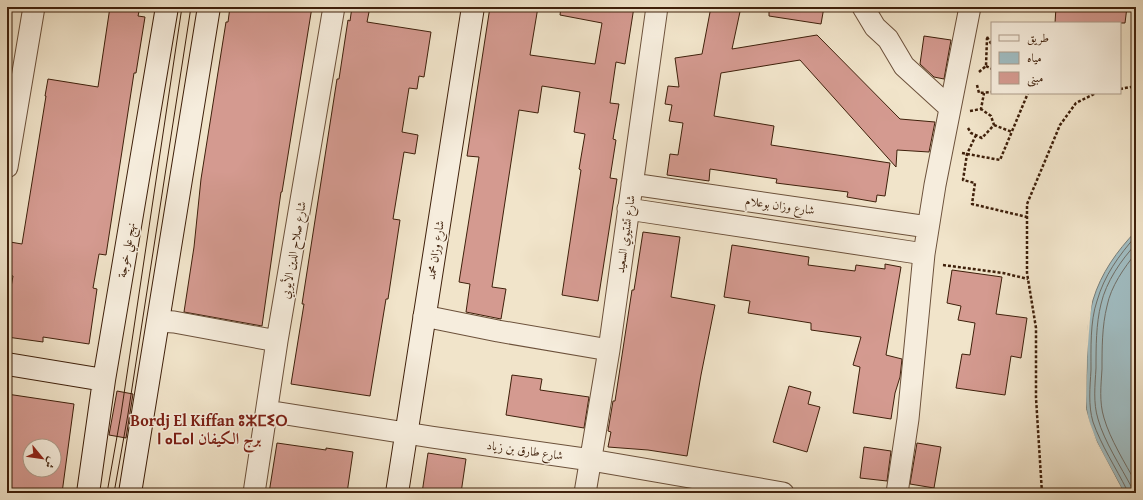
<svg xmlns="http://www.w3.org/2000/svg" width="1143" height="500" viewBox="0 0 1143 500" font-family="'Gentium Book Plus',Amiri,'Noto Sans Tifinagh',serif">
  <rect width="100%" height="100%" fill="#f1e4ca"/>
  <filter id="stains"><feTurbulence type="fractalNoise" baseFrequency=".005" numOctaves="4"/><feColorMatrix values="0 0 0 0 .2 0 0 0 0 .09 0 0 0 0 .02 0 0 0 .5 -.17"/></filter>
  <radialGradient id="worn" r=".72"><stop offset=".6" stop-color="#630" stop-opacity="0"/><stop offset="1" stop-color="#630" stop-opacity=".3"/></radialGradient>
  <path fill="#a0bcc1" stroke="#797e78" d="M 1136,231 L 1136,493 L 1124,493 C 1114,472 1095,443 1089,422 C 1084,404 1086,385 1087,367 C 1087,345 1087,321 1093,300 C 1101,273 1117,251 1136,231 Z"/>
  <path fill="#f1e4ca" d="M 1091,300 L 1092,301 L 1090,319 L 1087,357 L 1086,409 L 1090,423 L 1097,442 L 1124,493 L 1122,493 L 1096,442 L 1088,424 L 1084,409 L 1085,356 L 1088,319 Z"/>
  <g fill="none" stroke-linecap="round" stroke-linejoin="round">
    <path stroke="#706e66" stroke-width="1" d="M 1136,253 C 1124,268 1111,286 1107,306 C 1102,326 1102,348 1102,369 C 1101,385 1099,402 1104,418 C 1110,439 1125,463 1136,483
      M 1127,493 L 1127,490 C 1116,468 1101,445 1093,422 C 1088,405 1090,387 1091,370 C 1091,349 1090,321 1097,301 C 1104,276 1119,255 1136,236
      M 1133,493 L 1132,488 C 1121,467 1104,441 1098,419 C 1093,403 1095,385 1096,368 C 1096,347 1096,324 1101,304 C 1106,282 1121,260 1136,244"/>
  </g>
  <path fill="#d49a90" stroke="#3f200b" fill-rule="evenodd" d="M 110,7 L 140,7 L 138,16 L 145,17 L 136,73 L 134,73 L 106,255 L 99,254 L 93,288 L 97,289 L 89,344 L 43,337 L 43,342 L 7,337 L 7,322 L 10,304 L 8,304 L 13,276 L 7,275 L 7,260 L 10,242 L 22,244 L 46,96 L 45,96 L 48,79 L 98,87 Z
    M 230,7 L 312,7 L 282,192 L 281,192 L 262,326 L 184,312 L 194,247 L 201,179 L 226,22 L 228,22 Z
    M 352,7 L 370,7 L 367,22 L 431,32 L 424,77 L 419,76 L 417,89 L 409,88 L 402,132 L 418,135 L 415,154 L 404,152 L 393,219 L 400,220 L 388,299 L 386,299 L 370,396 L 291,384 L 304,304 L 302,304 L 337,79 L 339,79 L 348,20 L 350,21 Z
    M 490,7 L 538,7 L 530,55 L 595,64 L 602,23 L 560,15 L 561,7 L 634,7 L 625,64 L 616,62 L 610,103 L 619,104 L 613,139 L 616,140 L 610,178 L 617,179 L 598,301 L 562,295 L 581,170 L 579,169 L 585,134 L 574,132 L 580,92 L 542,86 L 538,113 L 519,110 L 492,287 L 506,289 L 501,319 L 466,312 L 470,284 L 459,282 L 479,157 L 467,156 Z
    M 711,7 L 741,7 L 732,49 L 817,35 L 900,119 L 935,122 L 929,152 L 897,150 L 896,167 L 800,60 L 721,73 L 714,116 L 774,126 L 771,145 L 890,163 L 885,196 L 877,195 L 876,202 L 847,197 L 848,192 L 776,183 L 777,179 L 710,169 L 709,181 L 667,175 L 670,154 L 678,155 L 683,123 L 669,121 L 672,105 L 665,104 L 668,86 L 679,87 L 675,58 L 702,54 Z
    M 769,7 L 824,7 L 821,24 L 769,16 Z
    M 1056,7 L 1127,7 L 1125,23 L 1055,23 Z
    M 924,36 L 951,40 L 944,79 L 934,77 L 920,64 Z
    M 643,232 L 680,237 L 671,297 L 715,305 L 701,375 L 687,456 L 648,450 L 608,447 L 611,432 L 608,431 L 613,401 L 615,401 L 632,290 L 634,290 Z
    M 732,245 L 809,257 L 808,265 L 855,271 L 856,265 L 885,269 L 885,264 L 901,267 L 886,355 L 902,359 L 900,377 L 895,393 L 891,419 L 853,413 L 860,367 L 853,365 L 861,337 L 811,330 L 811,323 L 748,313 L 750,301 L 724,297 Z
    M 952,270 L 1002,277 L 996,314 L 1027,318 L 1021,358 L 1011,356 L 1005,395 L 956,388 L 962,354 L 970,355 L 975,323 L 958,320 L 961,306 L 947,303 Z
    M 512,375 L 542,379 L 540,390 L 589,397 L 584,428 L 506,415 Z
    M 789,386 L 811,392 L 808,404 L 820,407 L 807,452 L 773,442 Z
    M 117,391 L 133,394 L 126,438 L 109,435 Z
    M 7,394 L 74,404 L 62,493 L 7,493 ZM 30,446 L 54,446 L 54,470 L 30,470 Z
    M 277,443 L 326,450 L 326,448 L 353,452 L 347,493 L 269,493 Z
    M 917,443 L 941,447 L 934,488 L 910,484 Z
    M 864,447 L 891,451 L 887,481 L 860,478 Z
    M 428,453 L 466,459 L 461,493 L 422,493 Z"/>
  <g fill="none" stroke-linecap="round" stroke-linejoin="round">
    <defs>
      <path id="street" d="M 863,7 L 875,27 L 888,39 L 904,66 L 950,108
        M 7,167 L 34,7
        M 632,184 L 928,227
        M 628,209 L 924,254
        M 424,316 L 498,331 L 609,350
        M 158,321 L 174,322 L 277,341
        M 267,411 L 431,437 L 591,460 L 783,493
        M 254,493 L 277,341 L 334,7
        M 585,493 L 609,350 L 657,7
        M 897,493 L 908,419 L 924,254 L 935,185 L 970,7"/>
      <path id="secondary" d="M 7,364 L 104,380
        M 88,493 L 104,380 L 167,7
        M 130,493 L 209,7
        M 397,493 L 473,7"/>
    </defs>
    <use href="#street" stroke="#6c513b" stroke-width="23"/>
    <use href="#secondary" stroke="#3f200b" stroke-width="24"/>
    <path stroke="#3f200b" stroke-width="2.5" stroke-dasharray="3 2" stroke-linecap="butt" d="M 987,37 L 992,45
      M 986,66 L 992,69
      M 979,72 L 986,66 L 987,38 L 985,38
      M 977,85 L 979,93 L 992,92
      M 1120,89 L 1136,86
      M 970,111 L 981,109 L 984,93
      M 994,125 L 1012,132
      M 968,128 L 971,133 L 982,138 L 994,125 L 991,116 L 981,109
      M 976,135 L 967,154 L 963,180 L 975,183 L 972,204 L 1027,217
      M 962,153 L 1000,160 L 1028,93
      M 943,265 L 1003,273 L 1028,279
      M 1042,493 L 1036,398 L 1036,328 L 1027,273 L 1027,204 L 1060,125 L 1076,103 L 1096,93"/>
    <use href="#street" stroke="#f6eddd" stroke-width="21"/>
    <use href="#secondary" stroke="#f6eddd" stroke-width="22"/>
    <path stroke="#3f200b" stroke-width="1" d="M 107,493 L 121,414 L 182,7
      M 114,493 L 128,414 L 191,7"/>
  </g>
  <g text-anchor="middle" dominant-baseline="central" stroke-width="3" stroke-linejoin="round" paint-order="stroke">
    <g font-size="12" fill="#3f200b" stroke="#f6eddd">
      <text transform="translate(780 205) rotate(8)">شارع وزان بوعلام</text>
      <text transform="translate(625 234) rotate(-82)">شارع تشتيوي السعيد</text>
      <text transform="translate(126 250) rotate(-80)">نهج علي خوجة</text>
      <text transform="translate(293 250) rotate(-80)">شارع صلاح الدين الأيوبي</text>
      <text transform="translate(435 250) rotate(-81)">شارع وزان محمد</text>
      <text transform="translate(525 450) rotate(8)">شارع طارق بن زياد</text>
    </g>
    <g font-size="16" font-weight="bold" fill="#7a1f14" stroke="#f6eddd">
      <text x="209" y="420">Bordj El Kiffan ⵓⵣⵎⵉⵔ<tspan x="209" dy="18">ⵏ ⴰⵎⴰⵏ برج الكيفان</tspan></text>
    </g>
  </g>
  <rect width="1143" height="500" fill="none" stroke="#f1e4ca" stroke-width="24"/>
  <rect x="8" y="8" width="1127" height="484" fill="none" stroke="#3f200b" stroke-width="2"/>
  <rect x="12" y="12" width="1119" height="476" fill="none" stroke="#3f200b"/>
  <rect x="991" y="22" width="130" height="72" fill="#f6eddd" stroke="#ad9b89"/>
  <rect x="999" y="35" width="20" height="6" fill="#f6eddd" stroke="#ad9b89"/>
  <text x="1027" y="42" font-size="12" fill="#3f200b">طريق</text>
  <rect x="999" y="52" width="20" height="12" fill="#a0bcc1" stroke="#ad9b89"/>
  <text x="1027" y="62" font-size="12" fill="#3f200b">مياه</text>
  <rect x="999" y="72" width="20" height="12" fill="#d49a90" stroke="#ad9b89"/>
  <text x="1027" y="82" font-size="12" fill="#3f200b">مبنى</text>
  <g transform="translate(42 458) rotate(119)"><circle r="19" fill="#f6eddd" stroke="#ad9b89"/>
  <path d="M0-3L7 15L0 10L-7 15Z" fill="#8f2418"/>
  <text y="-6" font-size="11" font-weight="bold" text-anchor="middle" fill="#3f200b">ش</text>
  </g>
  <rect width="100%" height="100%" filter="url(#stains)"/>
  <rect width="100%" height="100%" fill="url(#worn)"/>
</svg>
